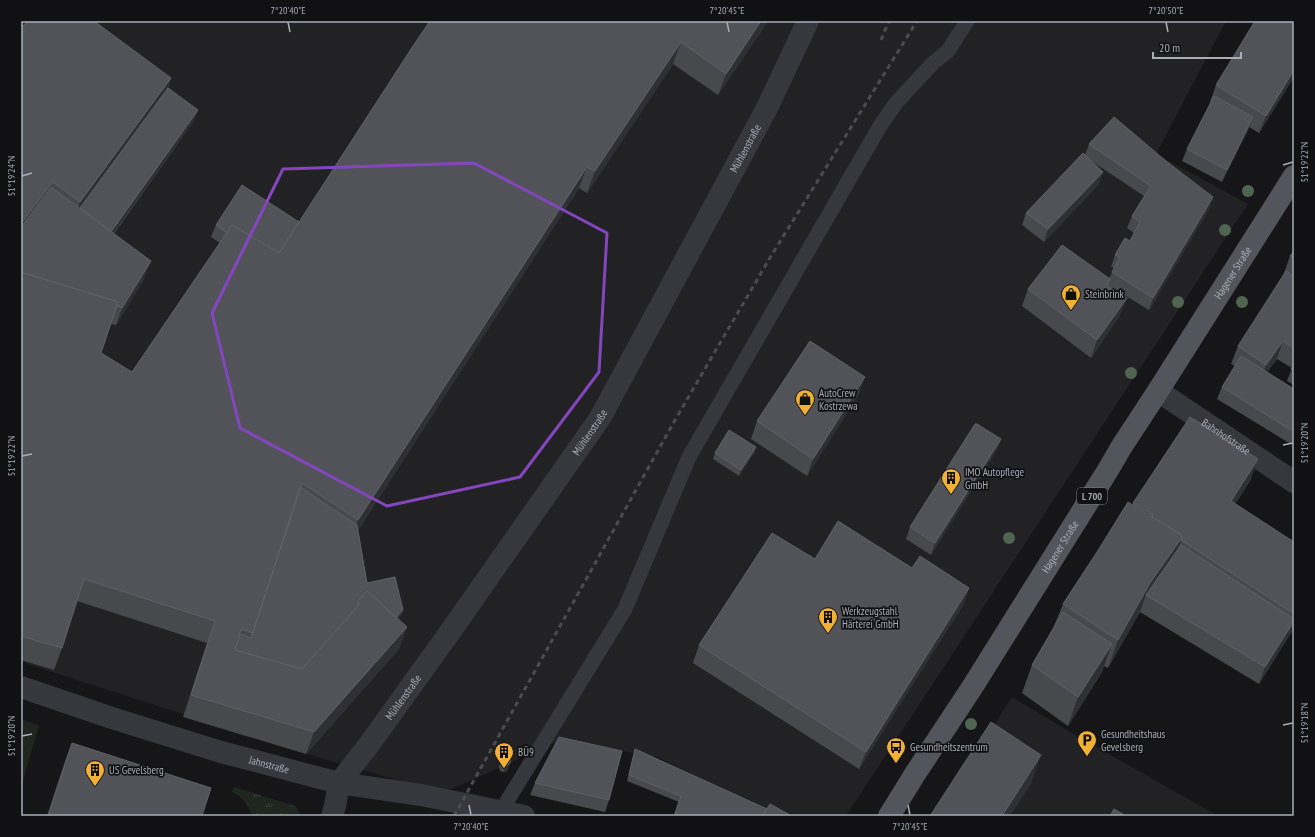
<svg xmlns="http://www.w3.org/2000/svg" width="1315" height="837" viewBox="0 0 1315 837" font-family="'PT Sans Narrow',sans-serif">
  <defs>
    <pattern id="grass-tufts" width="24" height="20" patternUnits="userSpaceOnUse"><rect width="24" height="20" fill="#1e261f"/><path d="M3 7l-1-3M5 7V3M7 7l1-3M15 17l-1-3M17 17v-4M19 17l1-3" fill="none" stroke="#3c433d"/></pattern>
  </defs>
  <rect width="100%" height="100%" fill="#161618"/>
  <path fill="#222225" d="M 21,21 L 1226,21 L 1156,154 L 1248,204 L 846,816 L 776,816 L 657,757 L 560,740 L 443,793 L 317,757 L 21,662 Z
    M 1012,697 L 1072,733 L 1218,816 L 935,816 Z"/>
  <path fill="url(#grass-tufts)" d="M 234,787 L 295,806 L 298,810 L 300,816 L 252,816 C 249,805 243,797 232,792 Z"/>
  <path fill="#1e261f" d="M 21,719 L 39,726 L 21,787 Z"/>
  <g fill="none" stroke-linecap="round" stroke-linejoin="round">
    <path stroke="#37383d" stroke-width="15" d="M 501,811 L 625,609 L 689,457 L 880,126 L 896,103 L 933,63 L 948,51 L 967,21"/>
    <g stroke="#37383d" stroke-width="22">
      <path id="s1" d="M 1158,391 L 1294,482"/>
      <path id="s2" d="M 21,687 L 112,718 L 221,752 L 339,783 L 421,795 L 524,816"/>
      <path id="s3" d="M 332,816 L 335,806 L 339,783 L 368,746 L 450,632 L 600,418 L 767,108 L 808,21"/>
    </g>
    <path stroke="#53555c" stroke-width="22" id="s4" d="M 889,816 L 915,774 L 973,686 L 1108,470 L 1122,446 L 1158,391 L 1294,176"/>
    <path stroke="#4a4c52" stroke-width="3" stroke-dasharray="5 4" stroke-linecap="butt" d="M 881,40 L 889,21
      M 454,816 L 675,420 L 771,256 L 917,21"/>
  </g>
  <g fill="#506452">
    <circle cx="1248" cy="191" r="6"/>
    <circle cx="1225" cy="230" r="6"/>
    <circle cx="1178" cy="302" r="6"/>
    <circle cx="1242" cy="302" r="6"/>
    <circle cx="1131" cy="373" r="6"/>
    <circle cx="1009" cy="538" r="6"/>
    <circle cx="971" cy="724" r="6"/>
  </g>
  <path fill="#47494d" d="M 430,21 L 768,21 L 718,95 L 673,64 L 587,193 L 579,188 L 358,530 L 367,583 L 399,620 L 407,627 L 399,649 L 306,754 L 183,717 L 207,643 L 77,601 L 62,648 L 54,670 L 21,660 L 21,27 L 171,78 L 168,88 L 198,110 L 193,122 L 114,234 L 144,279 L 116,325 L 111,324 L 101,353 L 132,372 L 220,243 L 211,237 L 216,225 L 299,222 Z
    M 1294,77 L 1259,133 L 1249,127 L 1222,182 L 1182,161 L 1187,149 L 1211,103 L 1210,102 L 1216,85 Z
    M 1089,144 L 1209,209 L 1149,310 L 1108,285 L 1120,315 L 1091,358 L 1022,306 L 1028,289 L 1109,279 L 1114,268 L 1111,267 L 1115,255 L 1130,241 L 1134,233 L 1127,228 L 1132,216 L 1144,196 L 1087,158 L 1099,184 L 1044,242 L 1022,225 L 1026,213 L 1085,155 Z
    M 1294,251 L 1294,385 L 1287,381 L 1292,368 L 1277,359 L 1267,372 L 1294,389 L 1294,446 L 1217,399 L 1222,387 L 1235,366 L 1231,364 L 1238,346 L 1285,274 L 1284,273 L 1290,256 Z
    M 859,394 L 807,476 L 751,439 L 757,421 Z
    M 1001,439 L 996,451 L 931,555 L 906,539 L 910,527 Z
    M 756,447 L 754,453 L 739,476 L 713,459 L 715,453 Z
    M 1258,459 L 1250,481 L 1235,504 L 1294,542 L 1294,628 L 1259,684 L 1140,612 L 1108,668 L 1104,666 L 1102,672 L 1068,726 L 1022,693 L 1032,665 L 1054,626 L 1063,604 L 1133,505 L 1133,503 Z
    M 815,559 L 912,568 L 969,588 L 963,605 L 859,769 L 693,663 L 699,645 Z
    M 72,743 L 202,816 L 47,816 L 64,764 Z
    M 635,749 L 767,809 L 792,816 L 674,816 L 679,802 L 627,781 L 633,756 Z
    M 507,757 L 507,772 L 504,772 L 500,771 L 499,767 L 501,761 Z
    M 535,783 L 609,800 L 605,812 L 530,795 Z"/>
  <path fill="#2f3033" d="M 761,21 L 768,21 L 718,95 L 726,74 Z
    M 681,42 L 673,64 L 587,193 L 595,171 Z
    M 1294,70 L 1294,77 L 1259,133 L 1266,116 Z
    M 171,78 L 163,100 L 77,212 L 80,202 Z
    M 198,110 L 193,122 L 103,248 L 108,236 Z
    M 1253,117 L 1249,129 L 1222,182 L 1227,170 Z
    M 587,167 L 579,188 L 351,542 L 358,520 Z
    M 1103,172 L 1099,184 L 1044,242 L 1048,229 Z
    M 53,182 L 45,204 L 21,236 L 21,224 Z
    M 1213,197 L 1209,209 L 1149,310 L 1153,298 Z
    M 151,261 L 144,279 L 116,325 L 122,308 Z
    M 1127,298 L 1120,315 L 1091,358 L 1097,340 Z
    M 1283,341 L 1277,359 L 1260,383 L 1266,365 Z
    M 865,377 L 859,394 L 807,476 L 813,459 Z
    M 1001,439 L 996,451 L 931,555 L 935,543 Z
    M 756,447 L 754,453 L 739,476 L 741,470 Z
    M 1258,459 L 1250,481 L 1223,523 L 1231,501 Z
    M 1183,536 L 1172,564 L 1146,595 L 1140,612 L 1108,668 L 1118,640 L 1150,583 Z
    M 969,588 L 963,605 L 859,769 L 866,752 Z
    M 403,610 L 396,628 L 394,621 Z
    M 1294,621 L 1294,628 L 1259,684 L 1265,667 Z
    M 407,627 L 399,649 L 306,754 L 314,732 Z
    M 1112,644 L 1102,672 L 1068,726 L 1078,697 Z
    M 1041,755 L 1031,784 L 1010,816 L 1002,816 Z
    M 511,761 L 507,772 L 504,772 L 506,766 Z"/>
  <path fill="#525359" stroke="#5f6168" d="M 29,21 L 94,21 L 171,78 L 80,202 L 53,182 L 21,224 L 21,27 Z
    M 430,21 L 761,21 L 726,74 L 681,42 L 595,171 L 587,167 L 358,520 L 302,483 L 253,633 L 241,629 L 235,650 L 302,669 L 360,604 L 357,602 L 367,591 L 407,627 L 314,732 L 191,695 L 215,621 L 84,579 L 62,648 L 21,636 L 21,272 L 118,302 L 101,353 L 132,372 L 232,225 L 279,253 L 413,46 Z
    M 1255,21 L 1294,21 L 1294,70 L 1266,116 L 1216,85 Z
    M 168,88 L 198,110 L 111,232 L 80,208 Z
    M 1214,96 L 1253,117 L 1227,170 L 1187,149 Z
    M 1114,117 L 1166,161 L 1213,197 L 1153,298 L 1112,272 L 1120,257 L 1115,255 L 1125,238 L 1130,241 L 1140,222 L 1132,216 L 1151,186 L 1089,144 Z
    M 1083,153 L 1103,172 L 1048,229 L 1026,213 Z
    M 242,185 L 299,222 L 279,253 L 232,225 L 227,233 L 216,225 Z
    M 51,187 L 151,261 L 122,308 L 117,306 L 118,302 L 21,272 L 21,227 Z
    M 1062,245 L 1110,279 L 1107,285 L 1127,298 L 1097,340 L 1028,289 Z
    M 1294,251 L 1294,259 L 1290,256 Z
    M 1286,271 L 1294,276 L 1294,348 L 1283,341 L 1266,365 L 1238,346 Z
    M 810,341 L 865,377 L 813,459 L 757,421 Z
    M 1241,356 L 1294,389 L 1294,432 L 1222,387 Z
    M 1294,364 L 1294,370 L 1291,369 Z
    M 1190,417 L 1258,459 L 1231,501 L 1294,542 L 1294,614 L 1181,540 L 1183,536 L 1152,517 L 1153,515 L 1133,503 Z
    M 975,424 L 977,424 L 1001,439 L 935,543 L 910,527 Z
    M 729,430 L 756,447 L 741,470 L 715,453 Z
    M 300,487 L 357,525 L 367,583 L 395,577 L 403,610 L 396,618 L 367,591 L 357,602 L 359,603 L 356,607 L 357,607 L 302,669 L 235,650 L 240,634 L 251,638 Z
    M 1128,502 L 1183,536 L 1150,583 L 1118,640 L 1063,604 L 1097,552 Z
    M 838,521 L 912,568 L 920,556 L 969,588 L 866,752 L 699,645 L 772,533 L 815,559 Z
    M 1181,545 L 1294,619 L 1294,621 L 1265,667 L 1146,595 Z
    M 1063,612 L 1112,644 L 1078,697 L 1032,665 Z
    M 991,722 L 1041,755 L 1002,816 L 930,816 Z
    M 559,737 L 622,751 L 609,800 L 535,783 Z
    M 72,743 L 211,788 L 202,816 L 48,816 Z
    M 635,749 L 767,809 L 762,816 L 711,816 L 709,815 L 709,816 L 674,816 L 681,796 L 629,775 Z
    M501.5 761a4.5 4.5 0 1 1 9 0a4.5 4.5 0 1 1-9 0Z
    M 770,804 L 792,816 L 762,816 Z
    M 1114,809 L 1126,816 L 1110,816 Z"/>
  <path fill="none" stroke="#8446be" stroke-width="3" stroke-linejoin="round" d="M 474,163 L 607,233 L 599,372 L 520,477 L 387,506 L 240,428 L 212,313 L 283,169 Z"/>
  <path fill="none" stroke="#a8adb8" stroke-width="1.5" d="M 288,22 L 290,32M 727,22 L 729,32M 1166,22 L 1168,32M 1283,165 L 1293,162M 22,176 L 32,173M 1283,445 L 1293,443M 22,456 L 32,454M 1283,725 L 1293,723M 22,736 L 32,734M 469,805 L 471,815M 908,805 L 910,815"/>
  <defs>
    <symbol id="shop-pin" viewBox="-11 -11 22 30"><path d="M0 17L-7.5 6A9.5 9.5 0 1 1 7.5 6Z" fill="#f2b134" stroke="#111113"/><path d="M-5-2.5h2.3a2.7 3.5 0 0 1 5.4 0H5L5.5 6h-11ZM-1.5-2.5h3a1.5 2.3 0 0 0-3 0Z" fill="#111"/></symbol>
    <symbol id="building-pin" viewBox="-11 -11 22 30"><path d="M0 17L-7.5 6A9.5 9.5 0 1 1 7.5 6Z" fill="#f2b134" stroke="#111113"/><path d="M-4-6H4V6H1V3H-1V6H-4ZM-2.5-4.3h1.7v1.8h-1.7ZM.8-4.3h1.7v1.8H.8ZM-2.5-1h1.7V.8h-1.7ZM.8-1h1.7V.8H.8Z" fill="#111"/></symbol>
    <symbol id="parking-pin" viewBox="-11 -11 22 30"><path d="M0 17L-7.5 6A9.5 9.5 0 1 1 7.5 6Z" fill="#f2b134" stroke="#111113"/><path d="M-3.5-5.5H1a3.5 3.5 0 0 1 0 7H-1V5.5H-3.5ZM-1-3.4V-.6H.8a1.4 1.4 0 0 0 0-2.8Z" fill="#111"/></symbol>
    <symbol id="bus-pin" viewBox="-11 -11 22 30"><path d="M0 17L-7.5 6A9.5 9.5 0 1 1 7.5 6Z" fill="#f2b134" stroke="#111113"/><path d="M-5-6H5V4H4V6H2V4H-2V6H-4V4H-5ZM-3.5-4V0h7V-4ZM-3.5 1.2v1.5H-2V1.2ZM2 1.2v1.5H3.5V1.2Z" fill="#111"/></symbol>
  </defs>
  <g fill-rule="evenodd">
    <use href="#shop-pin" x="1060" y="283" width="22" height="30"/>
    <use href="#shop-pin" x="794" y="388" width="22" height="30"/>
    <use href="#building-pin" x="940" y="467" width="22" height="30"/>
    <use href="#building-pin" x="817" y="606" width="22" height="30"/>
    <use href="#parking-pin" x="1076" y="729" width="22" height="30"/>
    <use href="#bus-pin" x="885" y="736" width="22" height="30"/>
    <use href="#building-pin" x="493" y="741" width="22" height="30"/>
    <use href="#building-pin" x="84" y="759" width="22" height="30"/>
  </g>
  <g text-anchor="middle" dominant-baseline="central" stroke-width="3.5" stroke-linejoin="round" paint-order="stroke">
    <rect fill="#111113" stroke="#7b7e86" stroke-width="1" x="1077" y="488" width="30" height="16" rx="3"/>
    <g font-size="10" font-weight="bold" fill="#a8adb8">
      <text x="1092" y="496">L 700</text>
    </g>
    <g font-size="11" fill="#a8adb8" stroke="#111113">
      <text stroke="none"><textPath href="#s3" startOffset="789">Mühlenstraße</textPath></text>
      <text stroke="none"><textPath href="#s4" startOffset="643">Hagener Straße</textPath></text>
      <text stroke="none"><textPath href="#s3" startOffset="465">Mühlenstraße</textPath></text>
      <text stroke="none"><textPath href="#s1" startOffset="82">Bahnhofstraße</textPath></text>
      <text stroke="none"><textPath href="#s4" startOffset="319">Hagener Straße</textPath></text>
      <text stroke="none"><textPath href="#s3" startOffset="141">Mühlenstraße</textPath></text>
      <text stroke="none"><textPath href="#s2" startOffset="260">Jahnstraße</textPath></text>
    </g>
    <g font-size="11" fill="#a8adb8" stroke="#111113" text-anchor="start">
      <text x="1085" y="294">Steinbrink</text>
      <text x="819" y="393">AutoCrew<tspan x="819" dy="13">Kostrzewa</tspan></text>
      <text x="965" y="472">IMO Autopflege<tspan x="965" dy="13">GmbH</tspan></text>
      <text x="842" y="611">Werkzeugstahl<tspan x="842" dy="13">Härterei GmbH</tspan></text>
      <text x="1101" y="734">Gesundheitshaus<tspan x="1101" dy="13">Gevelsberg</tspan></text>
      <text x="910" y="747">Gesundheitszentrum</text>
      <text x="518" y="752">BÜ9</text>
      <text x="109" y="770">US Gevelsberg</text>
    </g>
  </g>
  <rect width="1315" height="837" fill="none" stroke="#111113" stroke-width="44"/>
  <path d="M1153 52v6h88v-6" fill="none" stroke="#a8adb8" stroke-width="2"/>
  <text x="1159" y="52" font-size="12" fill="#a8adb8" stroke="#111113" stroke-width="3" paint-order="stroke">20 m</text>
  <rect x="22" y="22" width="1271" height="793" fill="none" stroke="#a8adb8" stroke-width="1.5"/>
  <g font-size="10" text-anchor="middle" fill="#a8adb8">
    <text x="288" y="14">7°20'40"E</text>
    <text x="727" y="14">7°20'45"E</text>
    <text x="1166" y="14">7°20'50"E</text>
    <text transform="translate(1304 162) rotate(-90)" y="4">51°19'22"N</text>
    <text transform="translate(11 176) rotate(-90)" y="4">51°19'24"N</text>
    <text transform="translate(1304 443) rotate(-90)" y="4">51°19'20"N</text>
    <text transform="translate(11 456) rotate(-90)" y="4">51°19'22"N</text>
    <text transform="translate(1304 723) rotate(-90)" y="4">51°19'18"N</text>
    <text transform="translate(11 736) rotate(-90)" y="4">51°19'20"N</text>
    <text x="471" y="830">7°20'40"E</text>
    <text x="910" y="830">7°20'45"E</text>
  </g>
</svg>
